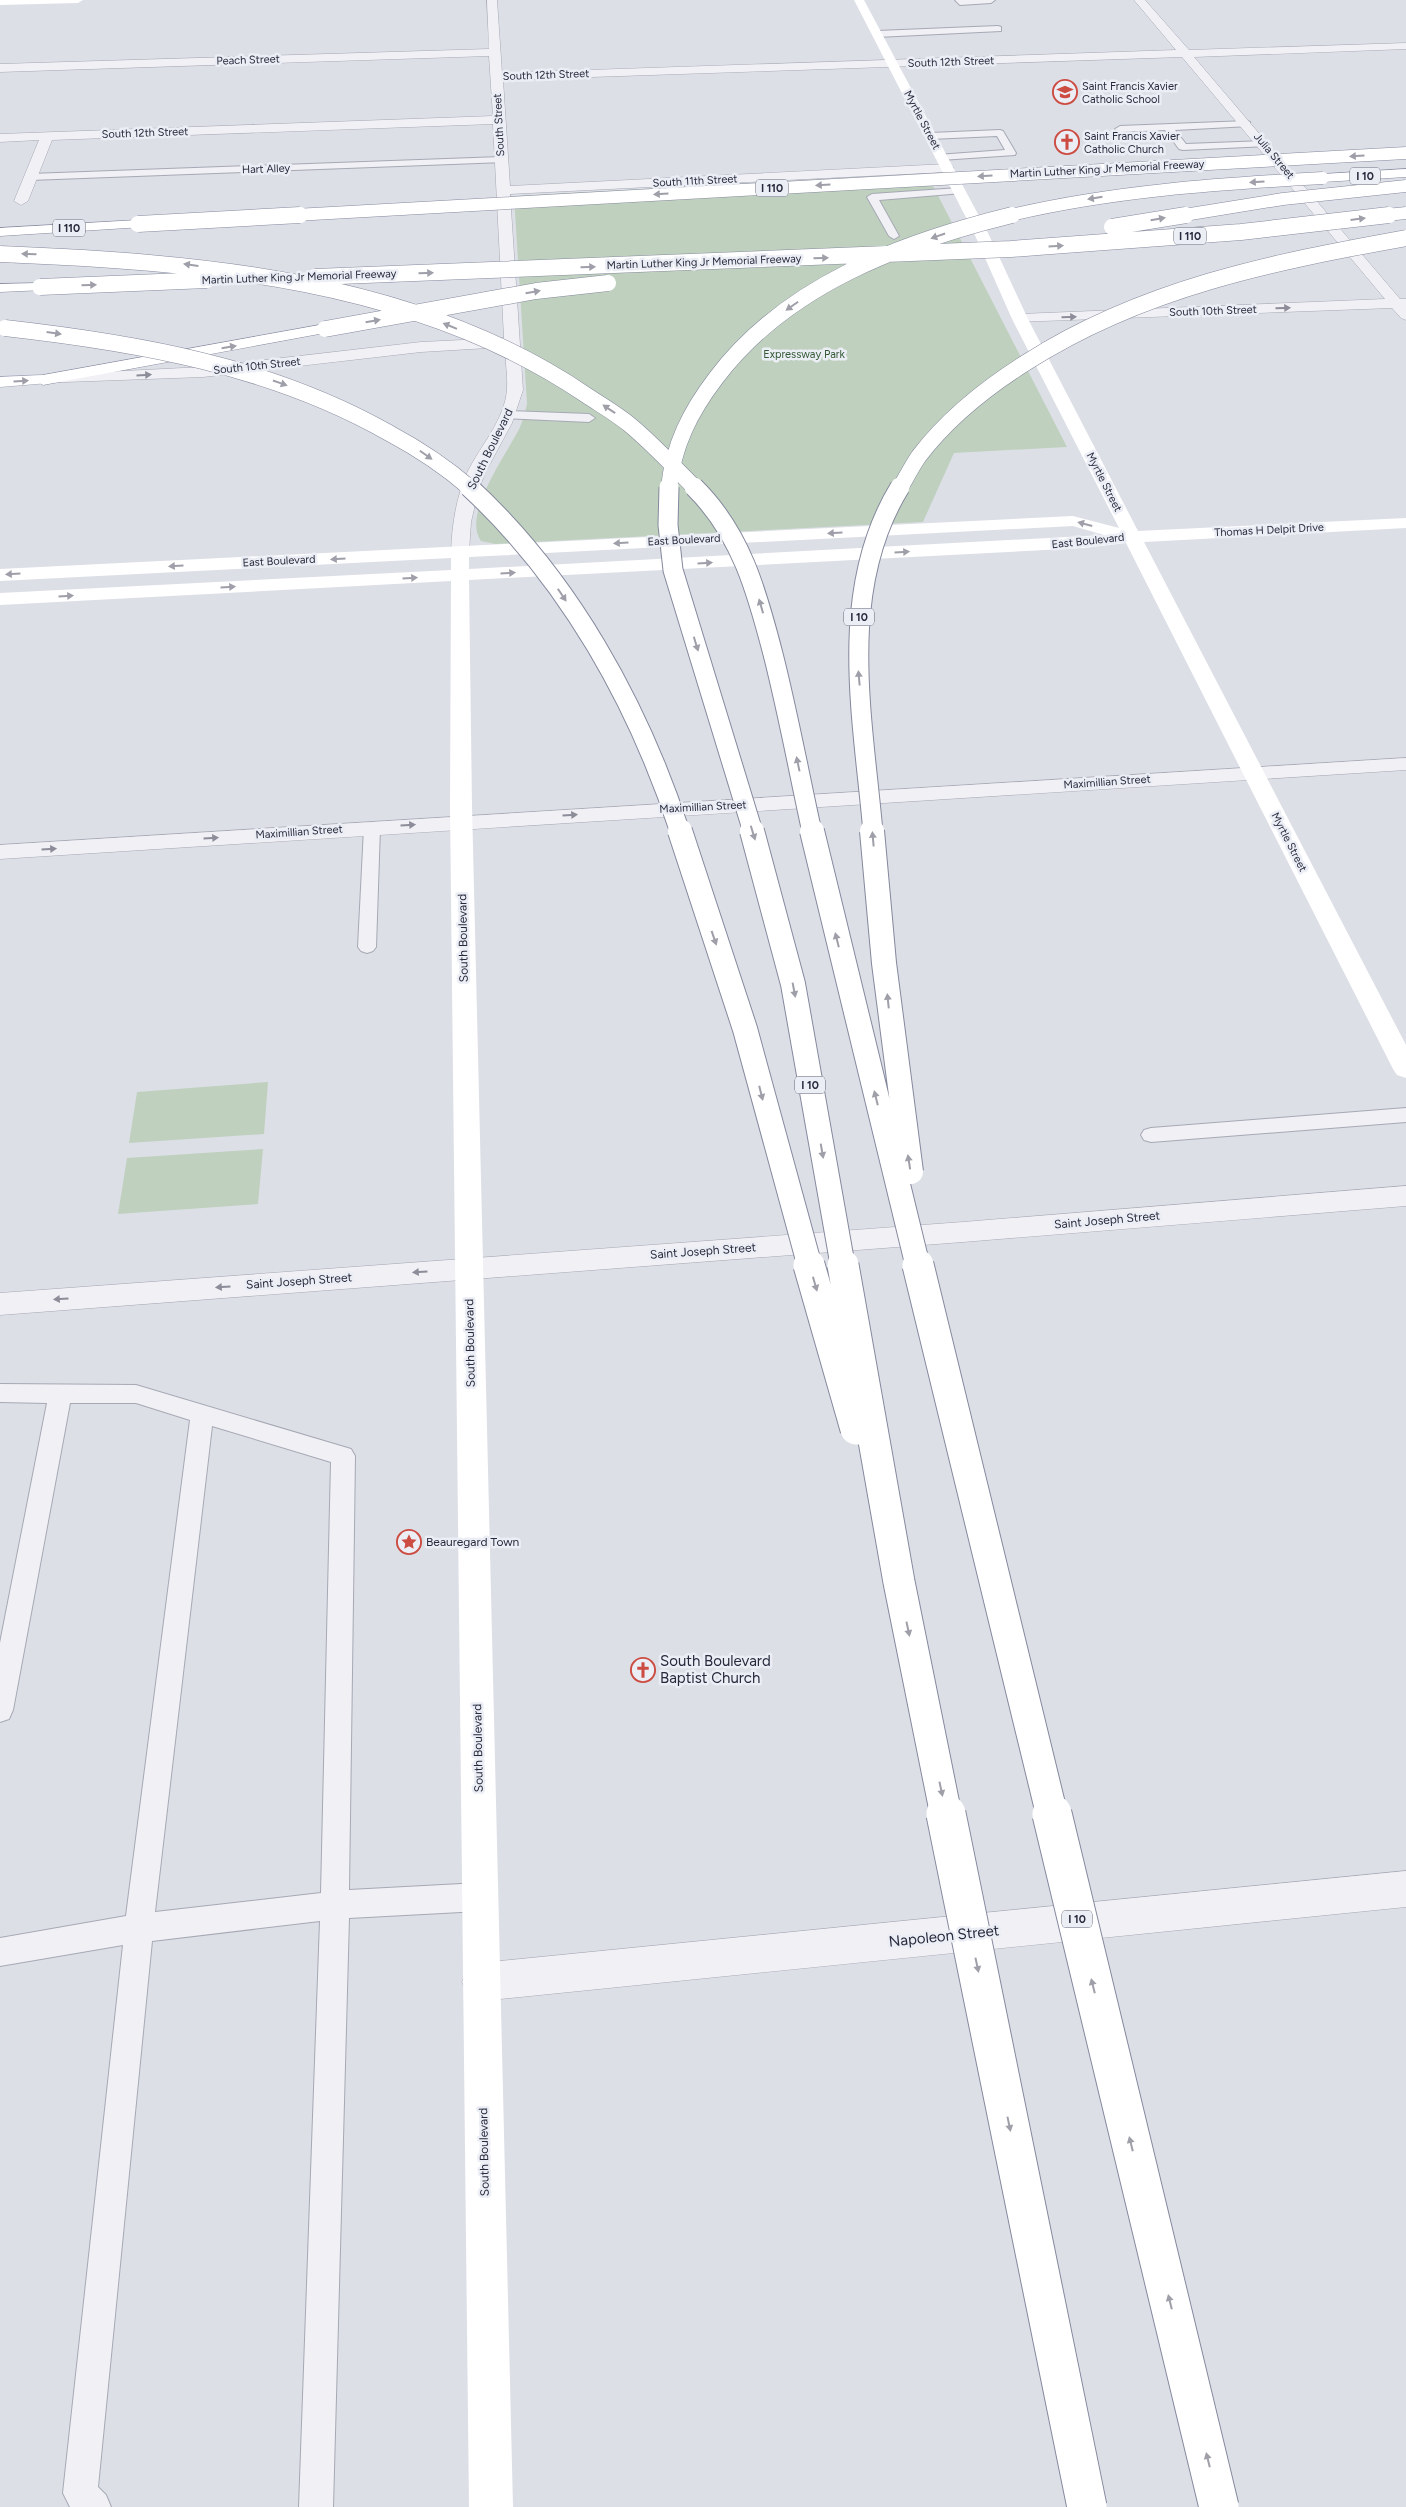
<svg xmlns="http://www.w3.org/2000/svg" width="1406" height="2507" viewBox="0 0 1406 2507" font-family="Figtree,sans-serif">
  <rect width="100%" height="100%" fill="#dddfe7"/>
  <path fill="#bfd1be" d="M 915,174 L 928,176 L 1067,447 L 954,453 L 923,522 L 495,544 L 481,541 C 461,514 509,451 520,427 C 523,420 525,412 527,404 L 514,196 Z
    M 268,1082 L 264,1134 L 129,1143 L 137,1092 Z
    M 263,1149 L 258,1204 L 118,1214 L 127,1158 Z"/>
  <g fill="none" stroke-linecap="round" stroke-linejoin="round">
    <defs>
      <path id="lane" d="M 955,0 L 995,0 L 991,3 L 960,5 Z
        M 998,26 L 1001,27 L 1001,31 L 877,37 L 873,34 L 877,31 Z
        M 1247,121 L 1250,122 L 1250,126 L 1175,130 L 1186,144 L 1265,141 L 1268,142 L 1268,146 L 1183,150 L 1179,149 L 1165,130 L 1120,132 L 1115,129 L 1120,126 Z
        M 1000,130 L 1003,131 L 1016,153 L 1015,155 L 941,160 L 937,159 L 937,155 L 1005,150 L 997,136 L 930,139 L 925,136 L 930,133 Z
        M 501,157 L 505,158 L 505,162 L 30,180 L 25,177 L 30,174 Z
        M 959,188 L 964,191 L 963,193 L 879,200 L 899,236 L 894,239 L 889,236 L 867,197 L 872,194 Z
        M 509,411 L 589,414 L 595,418 L 589,422 L 505,418 L 503,415 L 505,412 Z
        M 372,823 L 378,824 L 380,828 L 376,947 L 373,951 L 367,953 L 361,951 L 358,947 L 364,828 L 366,824 Z
        M 1406,1108 L 1406,1122 L 1151,1142 L 1144,1140 L 1141,1135 L 1144,1130 L 1151,1128 Z
        M 0,1384 L 136,1385 L 351,1449 L 355,1456 L 349,1890 L 480,1883 L 490,1887 L 494,1897 L 490,1907 L 480,1911 L 349,1918 L 333,2507 L 299,2507 L 320,1921 L 152,1941 L 98,2487 L 106,2495 L 111,2507 L 70,2507 L 63,2493 L 123,1945 L 0,1966 L 0,1938 L 126,1916 L 190,1420 L 136,1403 L 70,1403 L 13,1710 L 9,1719 L 0,1722 L 0,1643 L 47,1403 L 0,1402 ZM 212,1426 L 331,1462 L 321,1893 L 155,1912 Z"/>
      <path id="street" d="M 487,0 L 497,0 L 502,73 L 1176,50 L 1134,0 L 1145,0 L 1189,50 L 1406,43 L 1406,49 L 1194,57 L 1400,299 L 1406,299 L 1406,320 L 1401,318 L 1392,308 L 1015,322 L 1012,319 L 1015,316 L 1020,314 L 1385,299 L 1182,57 L 503,80 L 510,186 L 947,164 L 954,168 L 947,172 L 510,194 L 523,390 L 512,423 L 485,473 L 478,492 L 471,522 L 469,552 L 466,556 L 454,556 L 451,552 C 452,525 456,498 467,473 C 480,446 505,420 507,389 C 508,376 505,361 505,347 L 421,352 L 203,377 L 38,383 L 36,380 L 44,375 L 203,367 L 421,342 L 504,338 L 493,124 L 52,140 L 28,201 L 21,205 L 14,201 L 39,140 L 0,142 L 0,134 L 493,116 L 489,56 L 0,72 L 0,64 L 489,49 Z
        M 1406,758 L 1406,770 L 0,859 L 0,845 Z
        M 1406,1186 L 1406,1206 L 963,1242 L 0,1315 L 0,1293 L 963,1222 Z
        M 1406,1871 L 1406,1907 L 481,2001 L 468,1995 L 462,1982 L 468,1969 L 481,1963 Z"/>
      <path id="primary" d="M 43,375 L 49,377 L 51,380 L 49,383 L 0,387 L 0,377 Z"/>
      <path id="highway" d="M 1406,169 L 1406,177 L 1323,182 L 1316,178 L 1323,174 Z
        M 138,220 L 143,221 L 145,224 L 143,227 L 0,236 L 0,228 Z
        M 40,283 L 47,287 L 45,290 L 0,292 L 0,284 Z
        M 325,324 L 333,329 L 330,332 L 43,385 L 35,380 L 43,375 Z"/>
    </defs>
    <use href="#lane" stroke="#a6a9b4" stroke-width="2"/>
    <use href="#street" stroke="#a6a9b4" stroke-width="1"/>
    <use href="#primary" stroke="#9da1b2" stroke-width="1"/>
    <use href="#highway" stroke="#85899d" stroke-width="1"/>
    <use href="#lane" fill="#f0f0f5" fill-rule="evenodd"/>
    <use href="#street" fill="#f0f0f5" fill-rule="evenodd"/>
    <path fill="#fff" fill-rule="evenodd" d="M 0,0 L 83,0 L 78,3 L 0,5 Z
      M 854,0 L 864,0 L 988,233 L 1028,319 L 1138,531 L 1406,518 L 1406,528 L 1144,542 L 1406,1045 L 1406,1078 L 1397,1075 L 1393,1069 L 1126,543 L 1084,548 L 469,580 L 472,806 L 513,2507 L 469,2507 L 450,806 L 451,581 L 0,605 L 0,593 L 451,570 L 451,558 L 0,581 L 0,569 L 1073,516 L 1119,528 L 1012,319 L 974,233 ZM 1073,526 L 1104,535 L 469,569 L 469,557 Z"/>
    <use href="#primary" fill="#fff" fill-rule="evenodd"/>
    <use href="#highway" fill="#fff" fill-rule="evenodd"/>
    <defs>
      <path id="highway-bridge-far5" d="M 277,216 L 1406,153
        M 1007,216 C 1111,191 1217,184 1323,178
        M 1178,216 L 1283,199 L 1406,186
        M 1378,216 L 1406,213"/>
      <path id="highway-bridge-far4" d="M 138,224 L 300,215
        M 1112,227 L 1186,215
        M 0,254 C 200,262 416,279 586,395 C 601,405 617,414 630,425 C 653,444 674,467 695,488
        M 315,277 L 1011,249 L 1241,232 L 1389,215
        M 40,287 L 207,280
        M 5,328 C 138,343 271,366 389,433 C 417,448 446,467 470,488
        M 325,329 L 536,291 L 608,283
        M 669,488 C 673,446 690,412 716,378 C 786,285 902,242 1012,215
        M 900,488 C 906,478 912,466 919,456 C 948,418 987,387 1027,362 C 1143,288 1273,262 1406,238"/>
      <path id="highway-bridge-far3" d="M 469,487 C 569,579 638,704 680,832
        M 669,487 L 668,525 L 673,570 L 753,832
        M 694,487 C 741,533 757,592 773,654 C 788,713 799,773 812,832
        M 873,832 C 863,718 836,591 900,487"/>
      <path id="highway-bridge-far2" d="M 680,831 L 745,1029 L 810,1267
        M 752,831 L 793,984 L 843,1267
        M 812,831 L 918,1267
        M 872,831 L 884,963 L 911,1172"/>
      <path id="highway-bridge-far1" d="M 809,1265 L 856,1429
        M 843,1265 L 899,1582 L 946,1815
        M 918,1265 L 1052,1815"/>
      <path id="highway-bridge" d="M 946,1814 L 1087,2507
        M 1052,1814 L 1219,2507"/>
    </defs>
    <use href="#highway-bridge-far5" stroke="#85899d" stroke-width="13" stroke-linecap="butt"/>
    <use href="#highway-bridge-far4" stroke="#85899d" stroke-width="17" stroke-linecap="butt"/>
    <use href="#highway-bridge-far3" stroke="#85899d" stroke-width="21" stroke-linecap="butt"/>
    <use href="#highway-bridge-far2" stroke="#85899d" stroke-width="26" stroke-linecap="butt"/>
    <use href="#highway-bridge-far1" stroke="#85899d" stroke-width="33" stroke-linecap="butt"/>
    <use href="#highway-bridge" stroke="#85899d" stroke-width="41" stroke-linecap="butt"/>
    <use href="#highway-bridge-far5" stroke="#fff" stroke-width="12"/>
    <use href="#highway-bridge-far4" stroke="#fff" stroke-width="16"/>
    <use href="#highway-bridge-far3" stroke="#fff" stroke-width="19"/>
    <use href="#highway-bridge-far2" stroke="#fff" stroke-width="24"/>
    <use href="#highway-bridge-far1" stroke="#fff" stroke-width="31"/>
    <use href="#highway-bridge" stroke="#fff" stroke-width="39"/>
  </g>
  <defs><path id="oneway-solid" d="M-6-.8H1V-3.2L6.5 0L1 3.2V.8H-6Z" transform="scale(1.25)"/></defs>
  <g fill="#9e9fa8">
    <use href="#oneway-solid" transform="translate(1357 156) rotate(177)"/>
    <use href="#oneway-solid" transform="translate(985 176) rotate(177)"/>
    <use href="#oneway-solid" transform="translate(1257 182) rotate(177)"/>
    <use href="#oneway-solid" transform="translate(823 185) rotate(177)"/>
    <use href="#oneway-solid" transform="translate(661 194) rotate(177)"/>
    <use href="#oneway-solid" transform="translate(1095 198) rotate(171)"/>
    <use href="#oneway-solid" transform="translate(1158 219) rotate(-10)"/>
    <use href="#oneway-solid" transform="translate(1358 219) rotate(-7)"/>
    <use href="#oneway-solid" transform="translate(938 236) rotate(161)"/>
    <use href="#oneway-solid" transform="translate(1056 246) rotate(-4)"/>
    <use href="#oneway-solid" transform="translate(29 254) rotate(-178)"/>
    <use href="#oneway-solid" transform="translate(821 258) rotate(-2)"/>
    <use href="#oneway-solid" transform="translate(191 265) rotate(-172)"/>
    <use href="#oneway-solid" transform="translate(588 267) rotate(-2)"/>
    <use href="#oneway-solid" transform="translate(426 273) rotate(-2)"/>
    <use href="#oneway-solid" transform="translate(89 285) rotate(-2)"/>
    <use href="#oneway-solid" transform="translate(533 292) rotate(-10)"/>
    <use href="#oneway-solid" transform="translate(792 306) rotate(145)"/>
    <use href="#oneway-solid" transform="translate(373 321) rotate(-10)"/>
    <use href="#oneway-solid" transform="translate(450 326) rotate(-158)"/>
    <use href="#oneway-solid" transform="translate(54 333) rotate(8)"/>
    <use href="#oneway-solid" transform="translate(229 347) rotate(-9)"/>
    <use href="#oneway-solid" transform="translate(21 381) rotate(-3)"/>
    <use href="#oneway-solid" transform="translate(280 383) rotate(19)"/>
    <use href="#oneway-solid" transform="translate(609 409) rotate(-146)"/>
    <use href="#oneway-solid" transform="translate(426 455) rotate(35)"/>
    <use href="#oneway-solid" transform="translate(1085 524) rotate(-165)"/>
    <use href="#oneway-solid" transform="translate(835 533) rotate(177)"/>
    <use href="#oneway-solid" transform="translate(621 543) rotate(177)"/>
    <use href="#oneway-solid" transform="translate(902 552) rotate(-3)"/>
    <use href="#oneway-solid" transform="translate(338 559) rotate(177)"/>
    <use href="#oneway-solid" transform="translate(705 563) rotate(-3)"/>
    <use href="#oneway-solid" transform="translate(176 566) rotate(177)"/>
    <use href="#oneway-solid" transform="translate(508 573) rotate(-3)"/>
    <use href="#oneway-solid" transform="translate(13 574) rotate(177)"/>
    <use href="#oneway-solid" transform="translate(410 578) rotate(-3)"/>
    <use href="#oneway-solid" transform="translate(228 587) rotate(-3)"/>
    <use href="#oneway-solid" transform="translate(562 595) rotate(56)"/>
    <use href="#oneway-solid" transform="translate(66 596) rotate(-3)"/>
    <use href="#oneway-solid" transform="translate(761 606) rotate(-106)"/>
    <use href="#oneway-solid" transform="translate(696 644) rotate(73)"/>
    <use href="#oneway-solid" transform="translate(859 678) rotate(-95)"/>
    <use href="#oneway-solid" transform="translate(798 764) rotate(-102)"/>
    <use href="#oneway-solid" transform="translate(753 833) rotate(73)"/>
    <use href="#oneway-solid" transform="translate(873 839) rotate(-95)"/>
    <use href="#oneway-solid" transform="translate(714 938) rotate(71)"/>
    <use href="#oneway-solid" transform="translate(837 940) rotate(-104)"/>
    <use href="#oneway-solid" transform="translate(794 990) rotate(79)"/>
    <use href="#oneway-solid" transform="translate(888 1001) rotate(-96)"/>
    <use href="#oneway-solid" transform="translate(761 1093) rotate(76)"/>
    <use href="#oneway-solid" transform="translate(876 1098) rotate(-104)"/>
    <use href="#oneway-solid" transform="translate(822 1151) rotate(80)"/>
    <use href="#oneway-solid" transform="translate(909 1162) rotate(-99)"/>
    <use href="#oneway-solid" transform="translate(815 1284) rotate(74)"/>
    <use href="#oneway-solid" transform="translate(908 1629) rotate(78)"/>
    <use href="#oneway-solid" transform="translate(941 1789) rotate(78)"/>
    <use href="#oneway-solid" transform="translate(977 1965) rotate(78)"/>
    <use href="#oneway-solid" transform="translate(1093 1986) rotate(-104)"/>
    <use href="#oneway-solid" transform="translate(1009 2124) rotate(78)"/>
    <use href="#oneway-solid" transform="translate(1131 2144) rotate(-104)"/>
    <use href="#oneway-solid" transform="translate(1170 2302) rotate(-104)"/>
    <use href="#oneway-solid" transform="translate(1208 2460) rotate(-104)"/>
  </g>
  <g fill="#8c8d99">
    <use href="#oneway-solid" transform="translate(1283 308) rotate(-2)"/>
    <use href="#oneway-solid" transform="translate(1069 317) rotate(-2)"/>
    <use href="#oneway-solid" transform="translate(144 375) rotate(-3)"/>
    <use href="#oneway-solid" transform="translate(570 815) rotate(-4)"/>
    <use href="#oneway-solid" transform="translate(408 825) rotate(-4)"/>
    <use href="#oneway-solid" transform="translate(211 838) rotate(-4)"/>
    <use href="#oneway-solid" transform="translate(49 849) rotate(-4)"/>
    <use href="#oneway-solid" transform="translate(420 1272) rotate(176)"/>
    <use href="#oneway-solid" transform="translate(223 1287) rotate(176)"/>
    <use href="#oneway-solid" transform="translate(61 1299) rotate(176)"/>
  </g>
  <defs>
    <symbol id="school-ring" viewBox="-11 -11 22 22"><circle r="9.5" fill="#eceef5" stroke="#cc4c42" stroke-width="1.5"/><path d="M0-5L7-2L0 1L-7-2ZM-4 1L0 2.5L4 1V4Q0 6-4 4Z" fill="#cc4c42"/></symbol>
    <symbol id="church-ring" viewBox="-11 -11 22 22"><circle r="9.5" fill="#eceef5" stroke="#cc4c42" stroke-width="1.5"/><path d="M-1.2-6h2.4v3.5h3.3v2.4h-3.3V6h-2.4V-.1h-3.3v-2.4h3.3Z" fill="#cc4c42"/></symbol>
    <symbol id="sight-ring" viewBox="-11 -11 22 22"><circle r="9.5" fill="#eceef5" stroke="#cc4c42" stroke-width="1.5"/><path d="M0-6L1.8-2.2L6-1.7L2.9 1.2L3.7 5.4L0 3.3L-3.7 5.4L-2.9 1.2L-6-1.7L-1.8-2.2Z" fill="#cc4c42"/></symbol>
  </defs>
  <g fill-rule="evenodd">
    <use href="#school-ring" x="1051" y="78" width="28" height="28"/>
    <use href="#church-ring" x="1053" y="128" width="28" height="28"/>
    <use href="#sight-ring" x="395" y="1528" width="28" height="28"/>
    <use href="#church-ring" x="629" y="1656" width="28" height="28"/>
  </g>
  <g text-anchor="middle" dominant-baseline="central" stroke-width="5" stroke-linejoin="round" paint-order="stroke">
    <g font-size="11" fill="#272a3d" stroke="#eceef5">
      <text transform="translate(248 60) rotate(-2)">Peach Street</text>
      <text transform="translate(951 62) rotate(-2)">South 12th Street</text>
      <text transform="translate(546 75) rotate(-2)">South 12th Street</text>
      <text transform="translate(922 120) rotate(62)">Myrtle Street</text>
      <text transform="translate(499 125) rotate(-93)">South Street</text>
      <text transform="translate(145 133) rotate(-2)">South 12th Street</text>
      <text transform="translate(1274 156) rotate(50)">Julia Street</text>
      <text transform="translate(266 169) rotate(-2)">Hart Alley</text>
      <text transform="translate(1107 169) rotate(-3)">Martin Luther King Jr Memorial Freeway</text>
      <text transform="translate(695 181) rotate(-3)">South 11th Street</text>
      <text transform="translate(704 262) rotate(-2)">Martin Luther King Jr Memorial Freeway</text>
      <text transform="translate(299 277) rotate(-2)">Martin Luther King Jr Memorial Freeway</text>
      <text transform="translate(1213 311) rotate(-2)">South 10th Street</text>
      <text transform="translate(257 366) rotate(-6)">South 10th Street</text>
      <text transform="translate(1104 482) rotate(63)">Myrtle Street</text>
      <text transform="translate(1269 530) rotate(-3)">Thomas H Delpit Drive</text>
      <text transform="translate(684 540) rotate(-3)">East Boulevard</text>
      <text transform="translate(1088 541) rotate(-6)">East Boulevard</text>
      <text transform="translate(279 561) rotate(-3)">East Boulevard</text>
      <text transform="translate(1107 782) rotate(-4)">Maximillian Street</text>
      <text transform="translate(703 807) rotate(-3)">Maximillian Street</text>
      <text transform="translate(299 832) rotate(-4)">Maximillian Street</text>
      <text transform="translate(1289 842) rotate(63)">Myrtle Street</text>
    </g>
    <g font-size="11" fill="#272a3d" stroke="#eceef5" text-anchor="start">
      <text x="1082" y="86">Saint Francis Xavier<tspan x="1082" dy="13">Catholic School</tspan></text>
      <text x="1084" y="136">Saint Francis Xavier<tspan x="1084" dy="13">Catholic Church</tspan></text>
    </g>
    <g fill="#eceef5" stroke="#626574" stroke-width="1">
      <rect x="1350" y="167.5" width="30" height="17" rx="4"/>
      <rect x="756" y="179.5" width="32" height="17" rx="4"/>
      <rect x="53" y="219.5" width="32" height="17" rx="4"/>
      <rect x="1174" y="227.5" width="32" height="17" rx="4"/>
      <rect x="844" y="608.5" width="30" height="17" rx="4"/>
      <rect x="795" y="1076.5" width="30" height="17" rx="4"/>
      <rect x="1062" y="1910.5" width="30" height="17" rx="4"/>
    </g>
    <g font-size="11" font-weight="bold" fill="#272a3d">
      <text x="1365" y="176">I 10</text>
      <text x="772" y="188">I 110</text>
      <text x="69" y="228">I 110</text>
      <text x="1190" y="236">I 110</text>
      <text x="859" y="617">I 10</text>
      <text x="810" y="1085">I 10</text>
      <text x="1077" y="1919">I 10</text>
    </g>
    <g font-size="11" fill="#345935" stroke="#eceef5">
      <text x="804" y="354">Expressway Park</text>
    </g>
    <g font-size="12" fill="#272a3d" stroke="#eceef5">
      <text transform="translate(490 449) rotate(-64)">South Boulevard</text>
      <text transform="translate(463 938) rotate(-91)">South Boulevard</text>
      <text transform="translate(1107 1220) rotate(-5)">Saint Joseph Street</text>
      <text transform="translate(703 1251) rotate(-4)">Saint Joseph Street</text>
      <text transform="translate(299 1281) rotate(-4)">Saint Joseph Street</text>
      <text transform="translate(470 1343) rotate(-91)">South Boulevard</text>
      <text transform="translate(478 1748) rotate(-91)">South Boulevard</text>
      <text transform="translate(484 2152) rotate(-91)">South Boulevard</text>
    </g>
    <g font-size="12" fill="#272a3d" stroke="#eceef5" text-anchor="start">
      <text x="426" y="1542">Beauregard Town</text>
    </g>
    <g font-size="15" fill="#272a3d" stroke="#eceef5" text-anchor="start">
      <text x="660" y="1661">South Boulevard<tspan x="660" dy="17">Baptist Church</tspan></text>
    </g>
    <g font-size="15" fill="#272a3d" stroke="#eceef5">
      <text transform="translate(944 1936) rotate(-6)">Napoleon Street</text>
    </g>
  </g>
</svg>
